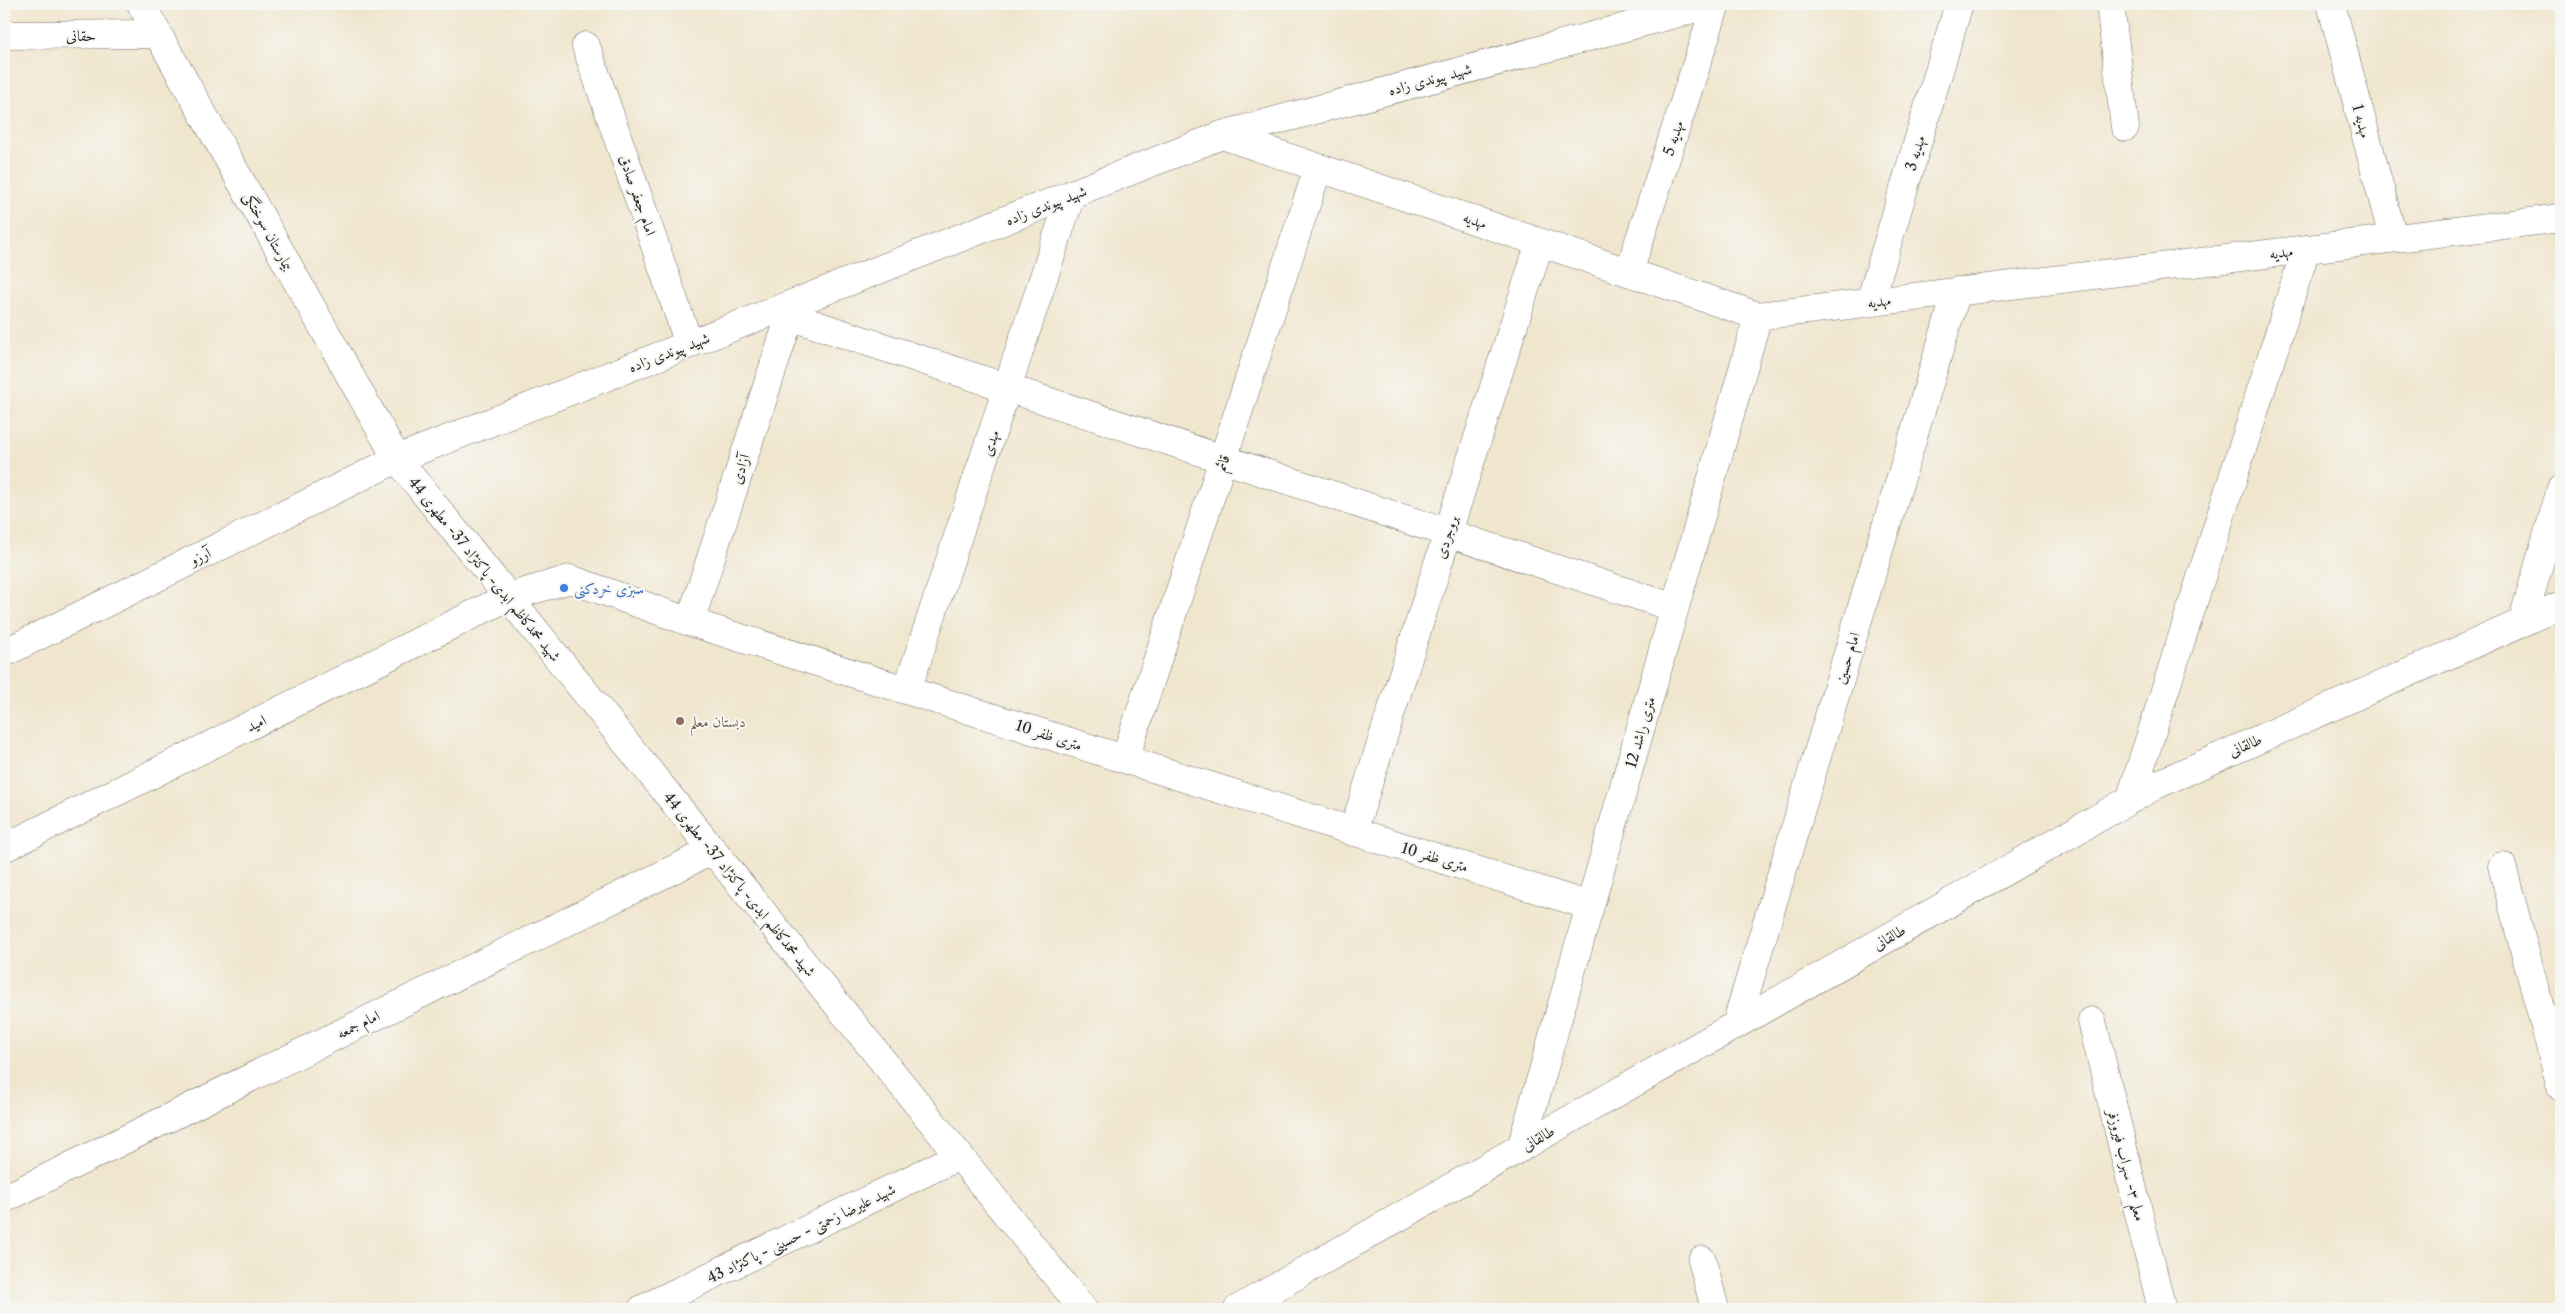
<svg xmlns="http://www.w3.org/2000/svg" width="2565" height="1313" viewBox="0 0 2565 1313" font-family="'Libre Caslon Text',Amiri,serif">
  <rect width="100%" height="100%" fill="#f6f6f2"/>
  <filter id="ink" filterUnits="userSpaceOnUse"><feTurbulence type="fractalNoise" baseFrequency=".02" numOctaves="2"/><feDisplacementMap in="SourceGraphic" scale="10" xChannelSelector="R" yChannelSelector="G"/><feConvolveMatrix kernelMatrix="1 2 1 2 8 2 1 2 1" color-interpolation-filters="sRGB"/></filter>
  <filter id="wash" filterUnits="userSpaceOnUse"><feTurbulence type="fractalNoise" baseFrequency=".0096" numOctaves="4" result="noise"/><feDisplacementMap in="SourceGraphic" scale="20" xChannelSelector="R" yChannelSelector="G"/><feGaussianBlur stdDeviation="1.12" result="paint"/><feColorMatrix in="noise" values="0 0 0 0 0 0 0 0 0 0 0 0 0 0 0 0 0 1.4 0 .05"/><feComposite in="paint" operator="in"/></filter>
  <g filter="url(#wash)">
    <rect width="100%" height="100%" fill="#f0e6ce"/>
  </g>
  <g filter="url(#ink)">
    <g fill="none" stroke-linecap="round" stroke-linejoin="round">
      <defs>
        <path id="street" d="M 2110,4 L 2125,127
          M 2331,4 L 2393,238
          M 4,35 L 158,34
          M 586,46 L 689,344
          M 1222,135 L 1758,316 L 2561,218
          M 1629,272 L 1716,4
          M 1870,302 L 1959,4
          M 774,311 L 1675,608
          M 690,622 L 790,316
          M 2522,623 L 2561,489
          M 4,653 L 397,459 L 1222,135 L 1712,4
          M 907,690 L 1071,195
          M 1125,759 L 1318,168
          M 2130,800 L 2306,249
          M 1353,832 L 1540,242
          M 4,848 L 508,597 L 570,579 L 690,622 L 1590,906
          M 2502,866 L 2561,1087
          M 2092,1021 L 2162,1309
          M 1736,1025 L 1957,291
          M 1521,1148 L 1758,316
          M 4,1199 L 713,850
          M 1702,1260 L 1715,1309
          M 642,1309 L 959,1156
          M 1238,1309 L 2156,785 L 2561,605"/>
        <path id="secondary" d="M 141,4 L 397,459 L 1083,1309"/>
      </defs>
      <use href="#street" stroke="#706c64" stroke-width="29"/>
      <use href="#secondary" stroke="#706c64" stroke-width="29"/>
      <use href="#street" stroke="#fff" stroke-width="28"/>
      <use href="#secondary" stroke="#fff" stroke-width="28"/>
    </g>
  </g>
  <circle fill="#3f7fe0" stroke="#f6f6f2" stroke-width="2" cx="564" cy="588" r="5"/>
  <circle fill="#8d6e63" stroke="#f6f6f2" stroke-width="2" cx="680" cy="721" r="5"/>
  <g text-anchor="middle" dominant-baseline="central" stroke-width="4" stroke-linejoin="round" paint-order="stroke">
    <g font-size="15" fill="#2b2b2b" stroke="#f6f6f2">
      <text x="81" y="35">حقانی</text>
      <text transform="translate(1430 79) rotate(-15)">شهید پیوندی زاده</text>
      <text transform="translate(2362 121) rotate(75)">مهدیه 1</text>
      <text transform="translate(1673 138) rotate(-72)">مهدیه 5</text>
      <text transform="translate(1915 153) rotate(-73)">مهدیه 3</text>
      <text transform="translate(638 195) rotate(71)">امام جعفر صادق</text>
      <text transform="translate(1046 205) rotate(-21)">شهید پیوندی زاده</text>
      <text transform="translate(1475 220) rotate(19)">مهدیه</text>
      <text transform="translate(269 231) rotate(61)">بیمارستان سوختگی</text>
      <text transform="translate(2281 252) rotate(-7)">مهدیه</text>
      <text transform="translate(1879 301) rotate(-7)">مهدیه</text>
      <text transform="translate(669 352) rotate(-21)">شهید پیوندی زاده</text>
      <text transform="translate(990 443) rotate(-71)">مهدی</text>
      <text transform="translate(1222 463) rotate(-72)">قائم</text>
      <text transform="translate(740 469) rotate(-72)">آزادی</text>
      <text transform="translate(1446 537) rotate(-72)">بروجردی</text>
      <text transform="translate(200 556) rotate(-26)">آرزو</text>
      <text transform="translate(485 569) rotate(51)">شهید محمدکاظم ابدی- پاکنژاد 37- مطهری 44</text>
      <text transform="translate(1847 658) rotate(-73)">امام حسین</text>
      <text transform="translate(256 723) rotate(-26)">امید</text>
      <text transform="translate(1640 732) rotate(-74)">12 متری راشد</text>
      <text transform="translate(1049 735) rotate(18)">10 متری ظفر</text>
      <text transform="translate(2245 745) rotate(-24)">طالقانی</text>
      <text transform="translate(1435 857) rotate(17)">10 متری ظفر</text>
      <text transform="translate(740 884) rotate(51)">شهید محمدکاظم ابدی- پاکنژاد 37- مطهری 44</text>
      <text transform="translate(1889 937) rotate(-30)">طالقانی</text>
      <text transform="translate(358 1024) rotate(-26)">امام جمعه</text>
      <text transform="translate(1538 1138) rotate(-30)">طالقانی</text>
      <text transform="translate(2127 1165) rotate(76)">معلم ۳- سهراب فیروزفر</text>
      <text transform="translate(801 1233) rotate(-26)">شهید علیرضا زحمتی - حسینی - پاکنژاد 43</text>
    </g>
    <g font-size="15" fill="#366cbe" stroke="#f6f6f2" text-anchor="start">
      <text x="574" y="588">سبزی خردکنی</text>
    </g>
    <g font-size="15" fill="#785e54" stroke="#f6f6f2" text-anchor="start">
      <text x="690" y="721">دبستان معلم</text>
    </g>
  </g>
  <rect width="2565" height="1313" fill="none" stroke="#f6f6f2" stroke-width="20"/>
</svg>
